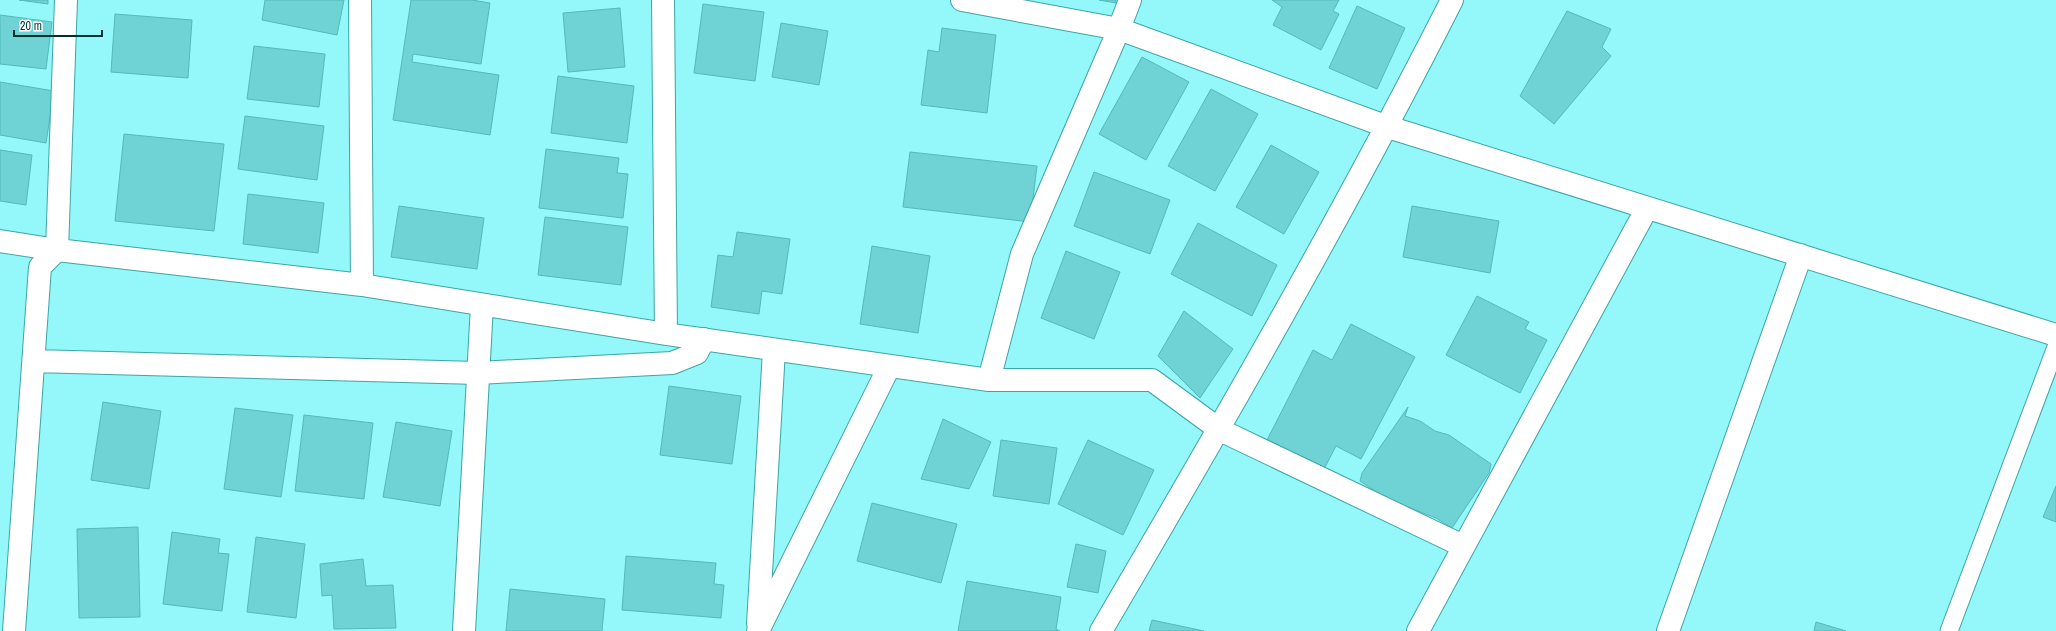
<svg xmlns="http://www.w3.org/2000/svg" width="2056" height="631" viewBox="0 0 2056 631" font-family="'Archivo Narrow',sans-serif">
  <rect width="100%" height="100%" fill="#94f7f9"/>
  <path fill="#6fd2d4" stroke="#54b9bb" d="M 19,0 L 48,0 L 48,4 Z
    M 265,0 L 344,0 L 337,35 L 262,20 Z
    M 411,0 L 472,0 L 490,3 L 481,64 L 413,54 L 412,62 L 499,75 L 490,135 L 393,120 Z
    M 1099,0 L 1116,0 L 1116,3 Z
    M 1339,0 L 1333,11 L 1339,14 L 1321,50 L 1273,25 L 1282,7 L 1272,0 Z
    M 703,4 L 764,12 L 755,81 L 694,73 Z
    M 1357,6 L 1405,28 L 1377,89 L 1329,68 Z
    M 620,8 L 625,67 L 568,72 L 563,13 Z
    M 1567,11 L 1611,29 L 1602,47 L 1611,56 L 1554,124 L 1520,96 Z
    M 115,14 L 192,20 L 188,78 L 111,72 Z
    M 0,15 L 52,22 L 46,69 L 0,64 Z
    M 781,23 L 828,31 L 819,85 L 772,77 Z
    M 942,28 L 996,35 L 987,113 L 921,105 L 928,50 L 939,52 Z
    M 254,46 L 325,54 L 319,107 L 247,99 Z
    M 1142,57 L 1189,82 L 1146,160 L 1099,134 Z
    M 558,76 L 634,86 L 627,143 L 551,133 Z
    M 0,82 L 54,91 L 46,143 L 0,135 Z
    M 1211,89 L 1258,114 L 1215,191 L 1168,166 Z
    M 245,116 L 324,126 L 317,180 L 238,169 Z
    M 124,134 L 224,144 L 214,231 L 115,221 Z
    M 1271,145 L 1319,172 L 1284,234 L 1236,207 Z
    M 546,149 L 619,158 L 617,173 L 628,174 L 623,218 L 539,208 Z
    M 0,150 L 32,155 L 26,205 L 0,201 Z
    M 910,152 L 1037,166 L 1030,222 L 903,207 Z
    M 1094,172 L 1170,200 L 1150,254 L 1074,226 Z
    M 248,194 L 324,203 L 318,253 L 243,244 Z
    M 399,206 L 484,218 L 477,269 L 391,257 Z
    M 1412,206 L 1499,221 L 1490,273 L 1403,257 Z
    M 545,217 L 628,227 L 621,285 L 538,275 Z
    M 1198,223 L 1277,265 L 1252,316 L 1171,274 Z
    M 737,232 L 790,239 L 782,294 L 762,291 L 759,314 L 711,307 L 718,255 L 733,257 Z
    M 872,246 L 930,256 L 918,333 L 860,324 Z
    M 1066,251 L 1120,272 L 1094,339 L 1041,318 Z
    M 1477,296 L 1529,322 L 1525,329 L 1547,340 L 1520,393 L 1446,355 Z
    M 1184,311 L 1233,349 L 1200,398 L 1158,356 Z
    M 1351,324 L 1415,357 L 1361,459 L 1336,446 L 1324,469 L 1267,440 L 1313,350 L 1332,360 Z
    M 669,386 L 741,396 L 732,464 L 660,455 Z
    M 103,402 L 161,411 L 149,489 L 91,480 Z
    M 1408,407 L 1405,416 L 1420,421 L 1435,431 L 1449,435 L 1491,464 L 1489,473 L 1452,528 L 1436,518 L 1387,499 L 1360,481 L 1362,473 Z
    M 235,408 L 293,415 L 281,497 L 224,489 Z
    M 304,415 L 373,423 L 364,499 L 295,491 Z
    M 943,419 L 991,442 L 969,489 L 921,479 Z
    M 396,422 L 452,431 L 440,506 L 383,497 Z
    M 1001,440 L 1057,448 L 1049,504 L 993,496 Z
    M 1088,440 L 1154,470 L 1123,535 L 1058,504 Z
    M 2056,486 L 2056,522 L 2043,517 Z
    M 872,503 L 957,524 L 941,583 L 857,561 Z
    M 138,527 L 140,617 L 79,618 L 77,529 Z
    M 172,532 L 220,539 L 218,553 L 229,554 L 222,611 L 163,604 Z
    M 256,537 L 305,544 L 296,618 L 247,612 Z
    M 1076,544 L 1106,551 L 1098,593 L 1067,587 Z
    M 626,556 L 716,563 L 714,584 L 724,585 L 721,618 L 622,610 Z
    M 363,559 L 366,586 L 393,585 L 396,628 L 334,629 L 332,595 L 322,596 L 320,564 Z
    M 967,581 L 1061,597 L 1056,629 L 1060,631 L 958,631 Z
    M 510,589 L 605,599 L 602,631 L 506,631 Z
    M 1152,620 L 1204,631 L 1149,631 Z
    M 1816,622 L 1846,631 L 1814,631 Z"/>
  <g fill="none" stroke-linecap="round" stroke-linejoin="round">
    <defs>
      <path id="lane" d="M 1949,631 L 2056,347"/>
      <path id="street" d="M 360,0 L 362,285
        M 663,0 L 666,334
        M 962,0 L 1119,29 L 1022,254 L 989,380
        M 1130,0 L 1119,29 L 1388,127 L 2056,335
        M 0,241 L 57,250 L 362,285 L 666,334 L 989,380 L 1152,380 L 1220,430 L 1463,546
        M 34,361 L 478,373 L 672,363 L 697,353 L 704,339
        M 758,624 L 774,350
        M 14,631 L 40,267 L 57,250 L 66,0
        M 464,631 L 482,305
        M 758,631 L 889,367
        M 1101,631 C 1223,423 1343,215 1452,0
        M 1418,631 L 1647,208
        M 1668,631 L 1801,255"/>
    </defs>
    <use href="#lane" stroke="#3da5a7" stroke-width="19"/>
    <use href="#street" stroke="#3da5a7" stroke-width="24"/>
    <use href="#lane" stroke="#fff" stroke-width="17"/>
    <use href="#street" stroke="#fff" stroke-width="22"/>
  </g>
  <path d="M14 30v6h88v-6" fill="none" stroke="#013031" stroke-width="2"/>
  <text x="20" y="30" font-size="12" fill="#013031" stroke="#ffffff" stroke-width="3" paint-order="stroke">20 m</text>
</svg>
